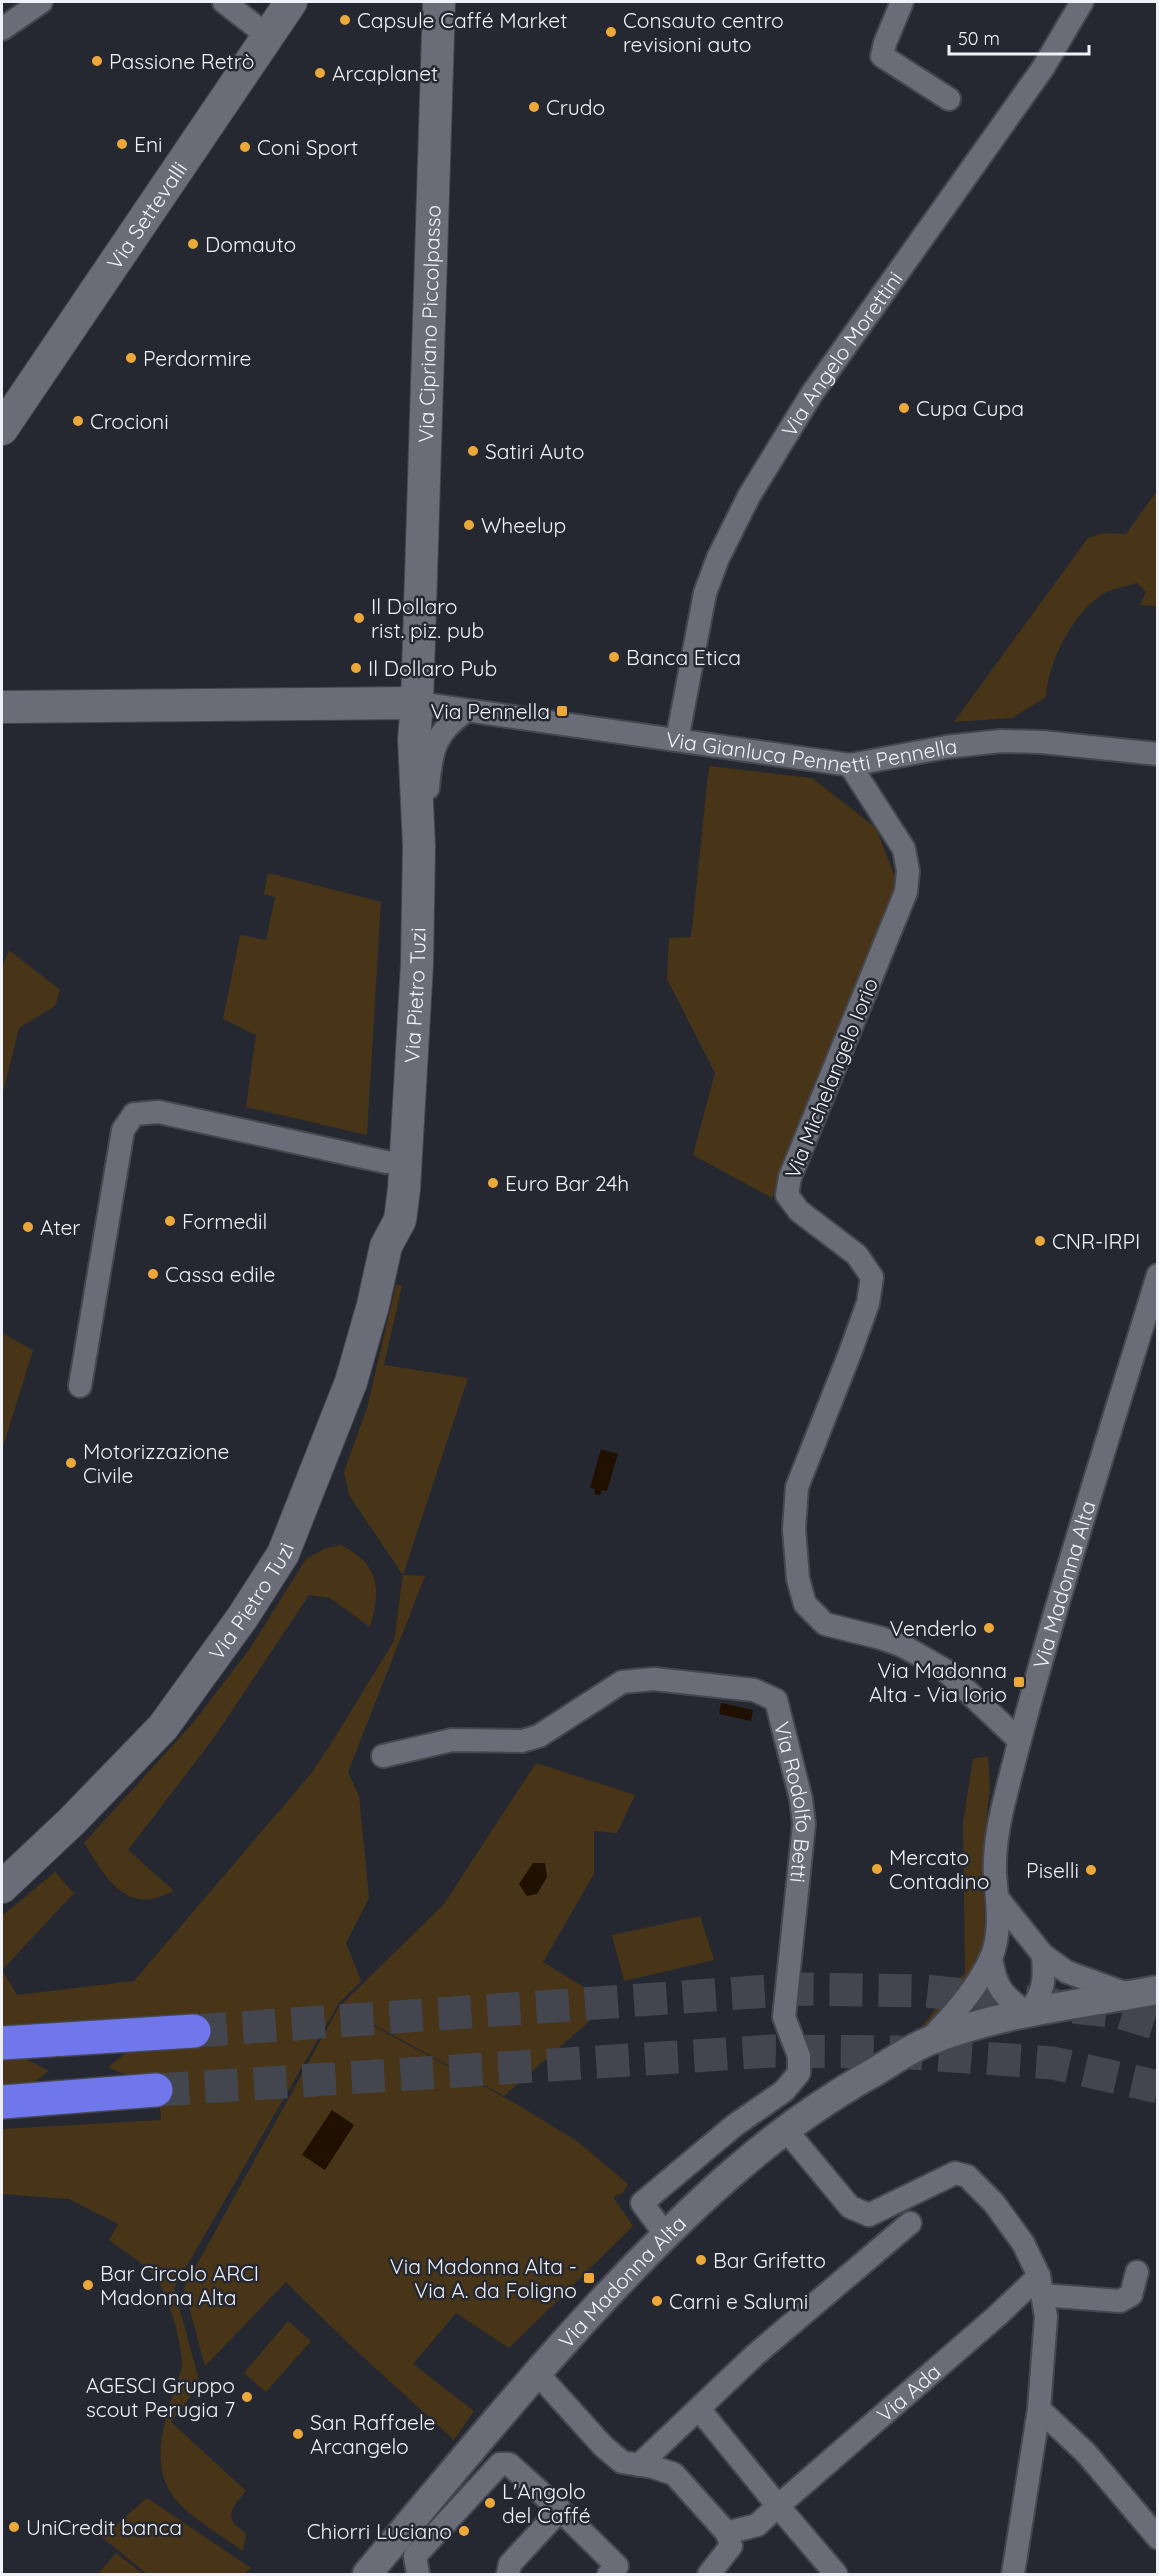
<svg xmlns="http://www.w3.org/2000/svg" width="1159" height="2576" viewBox="0 0 1159 2576" font-family="Quicksand,sans-serif">
  <rect width="100%" height="100%" fill="#262831"/>
  <path fill="#483518" d="M 1157,491 L 1157,606 L 1140,605 L 1146,592 L 1137,583 C 1127,586 1114,588 1105,593 C 1075,609 1047,663 1046,697 L 1012,718 L 954,722 L 1088,538 L 1103,533 L 1126,534 Z
    M 709,766 L 812,778 L 876,828 L 899,887 L 893,911 L 772,1198 L 693,1155 L 715,1073 L 667,979 L 669,938 L 691,937 Z
    M 268,873 L 381,902 L 367,1135 L 246,1107 L 256,1035 L 223,1019 L 240,935 L 266,940 L 275,897 L 264,894 Z
    M 9,950 L 60,990 L 55,1006 L 19,1028 L 2,1096 L 2,968 Z
    M 396,1285 L 402,1285 L 384,1365 L 468,1378 L 403,1575 L 425,1576 L 348,1772 L 359,1796 L 369,1898 L 346,1943 L 361,1981 L 339,2003 L 174,2288 L 200,2384 L 171,2422 L 246,2491 C 231,2508 222,2519 246,2533 L 243,2551 C 224,2537 190,2517 176,2500 C 144,2462 170,2407 182,2367 C 183,2345 168,2291 153,2275 C 142,2261 123,2251 109,2240 L 118,2224 L 69,2199 L 2,2194 L 2,2129 L 161,2120 L 158,2072 L 132,2078 L 108,2067 L 127,2052 L 207,2047 L 206,2020 L 2,2030 L 2,1970 L 17,1995 L 134,1981 L 310,1775 L 329,1747 L 394,1641 L 403,1575 L 349,1495 L 344,1472 L 367,1408 Z
    M 2,1333 L 33,1350 L 2,1450 Z
    M 341,1545 C 380,1565 381,1589 370,1627 L 330,1598 L 309,1595 L 213,1739 L 128,1850 L 174,1891 C 167,1893 159,1898 152,1899 C 117,1904 100,1867 84,1843 L 193,1723 L 249,1650 L 306,1559 L 324,1549 Z
    M 988,1756 L 990,1787 L 983,1851 L 985,1943 L 979,1966 L 955,2001 L 916,2033 L 965,1973 L 963,1823 L 973,1759 Z
    M 536,1763 L 635,1795 L 617,1833 L 594,1831 L 594,1874 L 543,1962 L 610,2003 L 504,2096 L 340,2006 L 444,1904 Z
    M 55,1872 L 74,1893 L 2,1970 L 2,1916 Z
    M 700,1916 L 714,1960 L 624,1981 L 612,1935 Z
    M 339,2007 L 520,2106 L 578,2142 L 628,2184 L 623,2193 L 613,2197 L 633,2226 L 509,2348 L 456,2313 L 413,2364 L 474,2411 L 454,2440 L 348,2343 L 286,2282 L 205,2366 L 184,2288 Z
    M 23,2057 L 49,2071 L 27,2087 L 2,2089 L 2,2059 Z
    M 288,2321 L 311,2341 L 266,2392 L 244,2373 Z
    M 147,2498 L 251,2568 L 244,2574 L 147,2574 L 102,2537 Z
    M 116,2553 L 143,2574 L 98,2574 Z"/>
  <path fill="#201000" d="M 601,1449 L 618,1454 L 607,1491 L 602,1490 L 600,1495 L 594,1494 L 595,1489 L 590,1488 Z
    M 721,1703 L 753,1710 L 751,1721 L 719,1714 Z
    M 533,1863 L 545,1863 L 547,1877 L 537,1894 L 527,1896 L 519,1884 Z
    M 332,2110 L 354,2125 L 325,2170 L 302,2155 Z"/>
  <g fill="none" stroke-linecap="round" stroke-linejoin="round">
    <path stroke="#44464f" stroke-width="33" stroke-dasharray="33 16" stroke-linecap="butt" d="M 194,2031 L 798,1989 L 926,1991 L 1119,2012 L 1158,2024
      M 156,2090 L 772,2051 L 897,2052 L 1053,2063 L 1158,2087"/>
    <defs>
      <g id="minor">
        <path d="M 224,2 L 268,36"/>
        <path d="M 902,2 L 885,43 L 882,56 L 949,99"/>
        <path d="M 2,29 L 41,2"/>
        <path id="s1" d="M 417,703 L 850,765 L 946,747 L 1001,741 L 1042,742 L 1158,754"/>
        <path id="s2" d="M 677,740 L 705,593 L 718,558 L 749,496 L 811,395 L 1043,68 L 1082,2"/>
        <path d="M 850,765 L 904,849 L 908,871 L 906,892 L 790,1177 L 787,1195 L 799,1211 L 857,1255 L 872,1277 L 868,1303 L 850,1353 L 797,1487 L 794,1529 L 798,1579 L 805,1604 L 825,1624 L 881,1638 L 903,1646 L 945,1670 L 1019,1740"/>
        <path d="M 428,788 C 431,751 434,733 466,711"/>
        <path d="M 80,1386 L 123,1130 L 134,1114 L 159,1112 L 386,1162"/>
        <path id="s3" d="M 383,1756 L 452,1740 L 522,1741 L 539,1736 L 622,1682 L 654,1679 L 754,1690 L 776,1700 L 801,1799 L 804,1824 L 784,2017 L 799,2056 L 799,2073 L 784,2091 L 735,2125 L 642,2203 L 665,2234"/>
        <path d="M 999,1900 L 1043,1955 L 1067,1972 L 1130,1995"/>
        <path d="M 991,1958 C 996,1990 1003,1995 1028,2014 C 1044,1992 1045,1981 1043,1955"/>
        <path id="s4" d="M 928,2041 C 951,2017 977,1989 991,1958 C 1002,1932 997,1901 995,1873 C 994,1851 998,1827 1003,1806 C 1047,1627 1104,1452 1158,1275"/>
        <path d="M 786,2130 L 850,2207 L 869,2215 L 955,2173 L 967,2176 L 994,2203 L 1023,2243 L 1039,2276 L 1046,2317 L 1039,2409 L 1013,2574"/>
        <path d="M 1042,2295 L 1120,2301 L 1131,2295 L 1137,2272"/>
        <path d="M 537,2373 L 603,2446 L 622,2462 L 653,2467 L 674,2474 L 727,2533 L 757,2525 L 778,2506 L 836,2574"/>
        <path id="s5" d="M 699,2409 L 778,2506 L 998,2315 L 1039,2276"/>
        <path d="M 1039,2409 L 1086,2453 L 1158,2538"/>
        <path d="M 639,2465 L 755,2355 L 910,2223"/>
        <path d="M 418,2574 L 415,2556 L 500,2464 L 509,2464 L 560,2510 L 617,2566 L 609,2574"/>
        <path d="M 508,2574 L 510,2564 L 560,2510"/>
        <path d="M 709,2574 L 731,2546 L 727,2533"/>
      </g>
      <g id="tertiary">
        <path id="s6" d="M 367,2574 C 449,2477 529,2378 617,2285 C 693,2205 774,2128 871,2074 C 890,2063 909,2049 929,2041 C 1001,2012 1082,2004 1158,1990"/>
      </g>
      <g id="secondary">
        <path id="s7" d="M 2,429 L 291,2"/>
        <path d="M 2,707 L 417,703"/>
        <path id="s8" d="M 2,1887 L 71,1822 L 163,1727 L 242,1618 L 283,1554 L 351,1382 L 373,1305 L 386,1246 L 400,1220 L 404,1189 L 417,964 L 419,846 L 414,739 L 417,703 L 439,2"/>
      </g>
      <path id="motorway" d="M 2,2043 L 194,2031
        M 2,2102 L 156,2090"/>
    </defs>
    <use href="#minor" stroke="#45464e" stroke-width="26"/>
    <use href="#tertiary" stroke="#45464e" stroke-width="32"/>
    <use href="#secondary" stroke="#45464e" stroke-width="34"/>
    <use href="#motorway" stroke="#45464e" stroke-width="36"/>
    <use href="#minor" stroke="#6a6c77" stroke-width="22"/>
    <use href="#tertiary" stroke="#6a6c77" stroke-width="28"/>
    <use href="#secondary" stroke="#6a6c77" stroke-width="32"/>
    <use href="#motorway" stroke="#6f77eb" stroke-width="33"/>
  </g>
  <g fill="#eca93a" stroke="#262831" stroke-width="2">
    <circle cx="345" cy="20" r="6"/>
    <circle cx="611" cy="32" r="6"/>
    <circle cx="97" cy="61" r="6"/>
    <circle cx="320" cy="73" r="6"/>
    <circle cx="534" cy="107" r="6"/>
    <circle cx="122" cy="144" r="6"/>
    <circle cx="245" cy="147" r="6"/>
    <circle cx="193" cy="244" r="6"/>
    <circle cx="131" cy="358" r="6"/>
    <circle cx="904" cy="408" r="6"/>
    <circle cx="78" cy="421" r="6"/>
    <circle cx="473" cy="451" r="6"/>
    <circle cx="469" cy="525" r="6"/>
    <circle cx="359" cy="618" r="6"/>
    <circle cx="614" cy="657" r="6"/>
    <circle cx="356" cy="668" r="6"/>
    <rect x="556" y="705" width="12" height="12" rx="3"/>
    <circle cx="493" cy="1183" r="6"/>
    <circle cx="170" cy="1221" r="6"/>
    <circle cx="28" cy="1227" r="6"/>
    <circle cx="1040" cy="1241" r="6"/>
    <circle cx="153" cy="1274" r="6"/>
    <circle cx="71" cy="1463" r="6"/>
    <circle cx="989" cy="1628" r="6"/>
    <rect x="1013" y="1676" width="12" height="12" rx="3"/>
    <circle cx="877" cy="1869" r="6"/>
    <circle cx="1091" cy="1870" r="6"/>
    <circle cx="701" cy="2260" r="6"/>
    <rect x="583" y="2272" width="12" height="12" rx="3"/>
    <circle cx="88" cy="2285" r="6"/>
    <circle cx="657" cy="2301" r="6"/>
    <circle cx="247" cy="2397" r="6"/>
    <circle cx="298" cy="2434" r="6"/>
    <circle cx="490" cy="2503" r="6"/>
    <circle cx="14" cy="2527" r="6"/>
    <circle cx="464" cy="2531" r="6"/>
  </g>
  <g text-anchor="middle" dominant-baseline="central" stroke-width="5" stroke-linejoin="round" paint-order="stroke">
    <g font-size="21" fill="#f0f1f7" stroke="#262831" text-anchor="start">
      <text x="357" y="20">Capsule Caffé Market</text>
      <text x="623" y="20">Consauto centro<tspan x="623" dy="24">revisioni auto</tspan></text>
      <text x="109" y="61">Passione Retrò</text>
      <text x="332" y="73">Arcaplanet</text>
      <text x="546" y="107">Crudo</text>
      <text x="134" y="144">Eni</text>
      <text x="257" y="147">Coni Sport</text>
      <text x="205" y="244">Domauto</text>
      <text x="143" y="358">Perdormire</text>
      <text x="916" y="408">Cupa Cupa</text>
      <text x="90" y="421">Crocioni</text>
      <text x="485" y="451">Satiri Auto</text>
      <text x="481" y="525">Wheelup</text>
      <text x="371" y="606">Il Dollaro<tspan x="371" dy="24">rist. piz. pub</tspan></text>
      <text x="626" y="657">Banca Etica</text>
      <text x="368" y="668">Il Dollaro Pub</text>
      <text x="550" y="711" text-anchor="end">Via Pennella</text>
      <text x="505" y="1183">Euro Bar 24h</text>
      <text x="182" y="1221">Formedil</text>
      <text x="40" y="1227">Ater</text>
      <text x="1052" y="1241">CNR-IRPI</text>
      <text x="165" y="1274">Cassa edile</text>
      <text x="83" y="1451">Motorizzazione<tspan x="83" dy="24">Civile</tspan></text>
      <text x="977" y="1628" text-anchor="end">Venderlo</text>
      <text x="1007" y="1670" text-anchor="end">Via Madonna<tspan x="1007" dy="24">Alta - Via Iorio</tspan></text>
      <text x="889" y="1857">Mercato<tspan x="889" dy="24">Contadino</tspan></text>
      <text x="1079" y="1870" text-anchor="end">Piselli</text>
      <text x="713" y="2260">Bar Grifetto</text>
      <text x="577" y="2266" text-anchor="end">Via Madonna Alta -<tspan x="577" dy="24">Via A. da Foligno</tspan></text>
      <text x="100" y="2273">Bar Circolo ARCI<tspan x="100" dy="24">Madonna Alta</tspan></text>
      <text x="669" y="2301">Carni e Salumi</text>
      <text x="235" y="2385" text-anchor="end">AGESCI Gruppo<tspan x="235" dy="24">scout Perugia 7</tspan></text>
      <text x="310" y="2422">San Raffaele<tspan x="310" dy="24">Arcangelo</tspan></text>
      <text x="502" y="2491">L'Angolo<tspan x="502" dy="24">del Caffé</tspan></text>
      <text x="26" y="2527">UniCredit banca</text>
      <text x="452" y="2531" text-anchor="end">Chiorri Luciano</text>
    </g>
    <g font-size="21" fill="#f0f1f7" stroke="#262831">
      <text stroke="none"><textPath href="#s7" startOffset="258">Via Settevalli</textPath></text>
      <text stroke="none"><textPath href="#s8" startOffset="1690">Via Cipriano Piccolpasso</textPath></text>
      <text stroke="none"><textPath href="#s2" startOffset="426">Via Angelo Morettini</textPath></text>
      <text stroke="none"><textPath href="#s1" startOffset="399">Via Gianluca Pennetti Pennella</textPath></text>
      <text stroke="none"><textPath href="#s8" startOffset="1018">Via Pietro Tuzi</textPath></text>
      <text transform="translate(831 1078) rotate(-68)">Via Michelangelo Iorio</text>
      <text stroke="none"><textPath href="#s4" startOffset="488">Via Madonna Alta</textPath></text>
      <text stroke="none"><textPath href="#s8" startOffset="381">Via Pietro Tuzi</textPath></text>
      <text stroke="none"><textPath href="#s3" startOffset="519">Via Rodolfo Betti</textPath></text>
      <text stroke="none"><textPath href="#s6" startOffset="388">Via Madonna Alta</textPath></text>
      <text stroke="none"><textPath href="#s5" startOffset="298">Via Ada</textPath></text>
    </g>
  </g>
  <rect width="1159" height="2576" fill="none" stroke="#f0f1f7" stroke-width="6"/>
  <path d="M949 45v9h140v-9" fill="none" stroke="#f0f1f7" stroke-width="3"/>
  <text x="958" y="45" font-size="18" fill="#f0f1f7" stroke="#262831" stroke-width="4.5" paint-order="stroke">50 m</text>
</svg>
